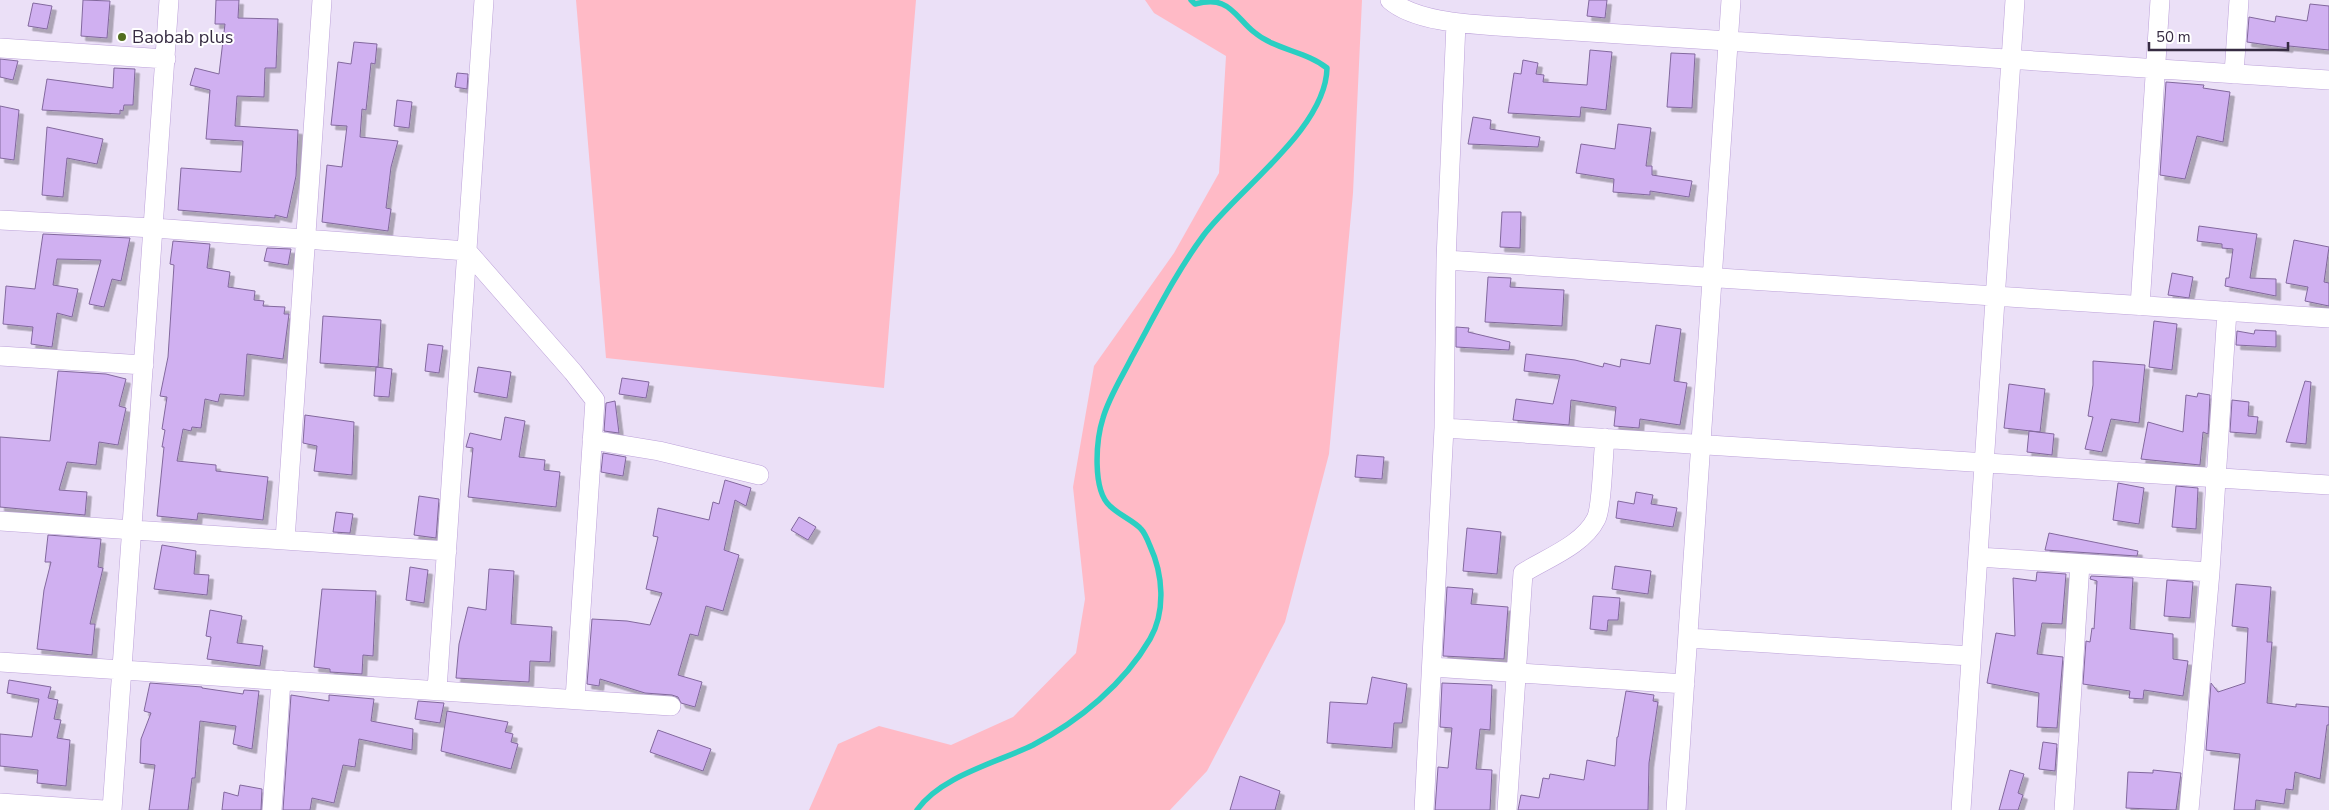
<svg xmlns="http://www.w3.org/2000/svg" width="2329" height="810" viewBox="0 0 2329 810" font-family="'Nunito Sans',sans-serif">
  <defs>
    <filter id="shadow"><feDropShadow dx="4.5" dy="4.5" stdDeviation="0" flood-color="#0004"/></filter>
  </defs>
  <rect width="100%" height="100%" fill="#ebe0f7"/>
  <path fill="#ffbac6" d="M 576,0 L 916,0 L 884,388 L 606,358 Z
    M 1145,0 L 1362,0 L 1353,193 L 1329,454 L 1285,622 L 1207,771 L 1170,810 L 809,810 L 838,744 L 879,726 L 951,745 L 1013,717 L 1076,653 L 1085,599 L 1073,487 L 1094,366 L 1174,253 L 1219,173 L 1226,56 L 1154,13 Z"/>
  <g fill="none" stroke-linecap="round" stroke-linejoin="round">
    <path stroke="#2acfc2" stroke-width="5.5" d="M 917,810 C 941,776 996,763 1033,745 C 1079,721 1124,684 1150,639 C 1166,611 1163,574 1150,546 C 1148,541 1145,533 1141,529 C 1134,521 1119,515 1110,506 C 1092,490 1096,440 1103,418 C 1109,397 1122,377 1132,357 C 1154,317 1175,274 1203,236 C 1237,190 1326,129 1327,68 C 1306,51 1275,50 1254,32 C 1243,24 1235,9 1222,4 C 1213,0 1203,2 1195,4 L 1191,0"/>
  </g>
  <path fill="#d0b0f1" stroke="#82689d" filter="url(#shadow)" d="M 83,0 L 110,1 L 107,38 L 81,36 Z
    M 216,0 L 239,0 L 238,18 L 278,19 L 276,68 L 265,68 L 264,97 L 237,96 L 235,126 L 298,130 L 296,176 L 287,218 L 275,215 L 275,218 L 178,210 L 181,168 L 241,172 L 243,141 L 206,139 L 210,90 L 190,85 L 195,68 L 219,74 L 225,24 L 215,24 Z
    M 1589,0 L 1607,0 L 1605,18 L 1587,16 Z
    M 33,3 L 52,6 L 47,29 L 28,26 Z
    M 2310,4 L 2329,6 L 2329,50 L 2289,46 L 2288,48 L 2247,42 L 2249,17 L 2275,22 L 2276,16 L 2307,21 Z
    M 354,42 L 377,44 L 375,64 L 371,63 L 366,110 L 362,109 L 360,137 L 398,141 L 391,167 L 386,208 L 391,209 L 388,231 L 322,222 L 327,165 L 342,167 L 347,126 L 331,125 L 338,62 L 351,64 Z
    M 1590,50 L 1612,52 L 1606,110 L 1581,107 L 1580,117 L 1508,113 L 1514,73 L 1521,74 L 1523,60 L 1538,63 L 1536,74 L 1544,75 L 1543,82 L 1587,85 Z
    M 1671,53 L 1695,54 L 1692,108 L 1667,107 Z
    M 0,59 L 18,61 L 13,80 L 0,77 Z
    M 114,68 L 135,69 L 133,105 L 124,105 L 123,111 L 120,110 L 120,114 L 42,110 L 47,79 L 113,88 Z
    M 457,73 L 468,74 L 467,89 L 455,87 Z
    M 2166,82 L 2204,85 L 2203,88 L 2230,92 L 2223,142 L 2197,136 L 2185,179 L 2160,175 Z
    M 397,100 L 412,102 L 409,128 L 394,126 Z
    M 0,106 L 19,110 L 14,160 L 0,158 Z
    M 1473,117 L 1491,120 L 1490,129 L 1540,137 L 1538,147 L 1468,144 Z
    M 1618,124 L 1651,128 L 1646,166 L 1652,166 L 1652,175 L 1692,181 L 1689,197 L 1650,191 L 1650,195 L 1613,192 L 1614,179 L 1576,173 L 1581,144 L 1615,149 Z
    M 47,127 L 103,139 L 97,164 L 67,158 L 63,197 L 42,195 Z
    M 1502,212 L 1521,212 L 1520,248 L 1500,247 Z
    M 2199,226 L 2257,234 L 2250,278 L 2276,279 L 2276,296 L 2225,286 L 2226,278 L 2229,278 L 2233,249 L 2222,248 L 2222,244 L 2197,241 Z
    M 43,234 L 130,238 L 121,281 L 112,279 L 104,307 L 89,304 L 101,260 L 57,259 L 53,285 L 78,289 L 72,317 L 57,313 L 52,347 L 31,344 L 33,327 L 3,324 L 6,286 L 35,289 Z
    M 2294,240 L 2329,247 L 2324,282 L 2329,283 L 2329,306 L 2305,301 L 2308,287 L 2286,283 Z
    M 173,241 L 210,244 L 207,268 L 230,272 L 228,287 L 255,291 L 254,300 L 264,301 L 263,306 L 285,307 L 284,314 L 289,314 L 283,359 L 247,354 L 244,396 L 220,394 L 218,402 L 205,399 L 201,428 L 192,427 L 191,431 L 183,429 L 177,461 L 216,465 L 216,471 L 268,477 L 263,520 L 198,513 L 197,520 L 157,516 L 164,447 L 162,447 L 165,430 L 162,429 L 167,397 L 160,396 L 168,357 L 174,265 L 170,264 Z
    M 267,248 L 291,249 L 288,265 L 264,261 Z
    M 2172,273 L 2193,277 L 2189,298 L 2168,295 Z
    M 1488,277 L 1511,278 L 1510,287 L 1564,290 L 1562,326 L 1485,322 Z
    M 323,316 L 381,320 L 378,367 L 320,363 Z
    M 2154,321 L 2177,324 L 2172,370 L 2149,367 Z
    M 1656,325 L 1681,329 L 1674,381 L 1687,383 L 1680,425 L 1640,419 L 1639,428 L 1614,426 L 1616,407 L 1571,400 L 1569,425 L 1513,420 L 1516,399 L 1553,404 L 1560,375 L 1524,371 L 1526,354 L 1575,360 L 1603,367 L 1604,363 L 1620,367 L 1621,359 L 1650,364 Z
    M 1456,327 L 1469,328 L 1468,332 L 1510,342 L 1509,350 L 1456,347 Z
    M 2255,330 L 2276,331 L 2276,347 L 2236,345 L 2237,331 L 2254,334 Z
    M 428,344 L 443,346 L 439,373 L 425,371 Z
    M 2093,361 L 2145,365 L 2139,423 L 2111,419 L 2102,452 L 2085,449 L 2093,417 L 2088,416 L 2093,385 Z
    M 376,367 L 392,369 L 389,397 L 374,396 Z
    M 478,367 L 511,372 L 507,398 L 474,392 Z
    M 58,371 L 106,374 L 126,379 L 119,406 L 126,408 L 118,445 L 99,442 L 96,465 L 67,462 L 59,490 L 87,492 L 85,515 L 0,507 L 0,437 L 50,441 Z
    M 622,378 L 649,382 L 646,398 L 619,394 Z
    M 2305,381 L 2311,382 L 2306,444 L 2286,442 Z
    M 2009,384 L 2045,389 L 2040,432 L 2004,428 Z
    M 2198,393 L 2210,395 L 2208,434 L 2203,432 L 2200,465 L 2141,459 L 2148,422 L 2183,432 L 2186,395 L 2197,397 Z
    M 2232,400 L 2249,402 L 2248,416 L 2258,417 L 2256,434 L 2230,432 Z
    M 615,401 L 619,433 L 604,431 L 606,403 Z
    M 305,415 L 354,422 L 352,475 L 314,471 L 317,446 L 303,443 Z
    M 505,417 L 525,421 L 519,457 L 545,460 L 544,470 L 560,472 L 556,507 L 468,497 L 473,448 L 466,447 L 470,433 L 501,440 Z
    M 2029,431 L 2054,434 L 2052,455 L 2027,452 Z
    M 603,453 L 626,457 L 623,476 L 601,472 Z
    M 1357,455 L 1384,457 L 1382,479 L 1355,477 Z
    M 725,480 L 751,488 L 746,506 L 735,500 L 724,550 L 739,555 L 723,611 L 706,606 L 698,636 L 690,634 L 678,675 L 702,682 L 695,707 L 681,703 L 678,697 L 672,695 L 645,693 L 600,679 L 599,686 L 587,684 L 592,619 L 627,621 L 650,625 L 662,593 L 646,589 L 658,537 L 653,536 L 658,508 L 709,520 L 713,502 L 719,504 Z
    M 2118,483 L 2144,488 L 2139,524 L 2113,520 Z
    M 2176,486 L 2198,488 L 2196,529 L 2172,527 Z
    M 1636,492 L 1653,495 L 1651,504 L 1677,508 L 1673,527 L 1616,518 L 1618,501 L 1634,504 Z
    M 419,496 L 439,499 L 436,538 L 414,535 Z
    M 336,512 L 353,514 L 350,533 L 333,532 Z
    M 799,517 L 816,527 L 808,540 L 791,530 Z
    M 1467,528 L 1501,532 L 1497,574 L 1463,571 Z
    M 2049,533 L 2138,551 L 2137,556 L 2045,550 Z
    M 48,535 L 101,539 L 98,567 L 103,568 L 90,624 L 95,624 L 92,655 L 37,649 L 44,590 L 51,562 L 45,562 Z
    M 162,545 L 196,551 L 194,574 L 209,575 L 207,595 L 154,589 Z
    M 1615,566 L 1651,571 L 1648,594 L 1612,589 Z
    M 410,567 L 428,570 L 424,603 L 406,600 Z
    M 489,569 L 514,571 L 511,624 L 552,627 L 550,662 L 530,661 L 529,682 L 456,678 L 459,644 L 468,607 L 486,610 Z
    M 2037,572 L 2066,574 L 2062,624 L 2042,623 L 2037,654 L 2063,657 L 2057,728 L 2037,727 L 2039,693 L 1987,683 L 1996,633 L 2015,636 L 2013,578 L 2036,581 Z
    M 2091,576 L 2133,578 L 2130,629 L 2173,634 L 2173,659 L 2188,661 L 2183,696 L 2144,690 L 2143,699 L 2129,698 L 2130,691 L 2083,684 L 2086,641 L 2090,642 L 2092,628 L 2094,629 L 2097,581 L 2090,579 Z
    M 2167,580 L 2193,582 L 2190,618 L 2164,616 Z
    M 2236,584 L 2271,587 L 2267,642 L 2272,642 L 2267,703 L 2296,707 L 2296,704 L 2329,707 L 2329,725 L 2327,725 L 2320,779 L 2295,772 L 2293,790 L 2286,789 L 2284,804 L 2256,800 L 2255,810 L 2234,810 L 2240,754 L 2206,750 L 2211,683 L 2218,692 L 2245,683 L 2248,628 L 2232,626 Z
    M 1447,587 L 1473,589 L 1471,604 L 1508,607 L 1504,659 L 1443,656 Z
    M 322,589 L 376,591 L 373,656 L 363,655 L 362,674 L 330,672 L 330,669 L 314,667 Z
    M 1593,596 L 1620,598 L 1618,620 L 1608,620 L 1607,631 L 1590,629 Z
    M 210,610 L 242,616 L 237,643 L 263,646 L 260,666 L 207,659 L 211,637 L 206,636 Z
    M 1372,677 L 1407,684 L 1402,723 L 1394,723 L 1392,748 L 1327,743 L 1330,702 L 1367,704 Z
    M 9,680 L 51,687 L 48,698 L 58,700 L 54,719 L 61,720 L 57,738 L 70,740 L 66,786 L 37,783 L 38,770 L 0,766 L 0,734 L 32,737 L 39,699 L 7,693 Z
    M 150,683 L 202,687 L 202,688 L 243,694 L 244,690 L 259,691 L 252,749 L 233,744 L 236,726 L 200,721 L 195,778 L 192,778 L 188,810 L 149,810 L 155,765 L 140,763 L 141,739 L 151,713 L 144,711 Z
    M 1442,683 L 1492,685 L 1490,730 L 1480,729 L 1476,769 L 1492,770 L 1490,810 L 1435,810 L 1438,767 L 1448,768 L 1452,728 L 1440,727 Z
    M 1626,691 L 1654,695 L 1653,701 L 1658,702 L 1649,763 L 1648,810 L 1518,810 L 1521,795 L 1539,798 L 1543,778 L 1549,779 L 1550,774 L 1584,780 L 1587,760 L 1615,766 L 1617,737 L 1618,737 Z
    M 291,695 L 329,701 L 329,695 L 374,699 L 371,721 L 413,729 L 412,750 L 359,739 L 355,767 L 343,765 L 334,803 L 312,798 L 310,810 L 283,810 Z
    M 418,701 L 444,703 L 440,723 L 415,719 Z
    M 447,711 L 508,722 L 505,732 L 513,734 L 511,742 L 518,744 L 511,769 L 441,751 Z
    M 658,730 L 711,749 L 703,771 L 650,752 Z
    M 2043,742 L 2057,744 L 2055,771 L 2039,769 Z
    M 2010,770 L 2024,774 L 2018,793 L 2023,795 L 2018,810 L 1999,810 Z
    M 2153,770 L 2181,773 L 2176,810 L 2126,808 L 2128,772 L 2153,773 Z
    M 1240,776 L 1280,791 L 1275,810 L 1230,810 Z
    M 240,785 L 262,789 L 261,810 L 222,810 L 224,792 L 238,796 Z"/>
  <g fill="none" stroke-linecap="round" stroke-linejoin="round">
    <defs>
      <path id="minor" d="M 1390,0 C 1414,21 1465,24 1497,26 L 2329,80
        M 0,48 L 166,59
        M 2234,74 L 2239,0
        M 0,220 L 154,228 L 467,251 L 573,372 L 595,400 L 575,699
        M 1446,260 L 2329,318
        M 2140,306 L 2160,0
        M 0,356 L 144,365
        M 1444,428 L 2329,485
        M 592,440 L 659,451 L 759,475
        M 0,521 L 447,551
        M 285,540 L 322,0
        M 1978,557 L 2210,572
        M 1688,638 L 1971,656
        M 0,662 L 671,706
        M 1432,667 L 1685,684
        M 437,690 L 484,0
        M 0,803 L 104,810
        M 112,810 L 169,0
        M 272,810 L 281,680
        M 1424,810 L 1444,428 L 1446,260 L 1456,23
        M 1507,810 L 1523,573 C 1547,558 1583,545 1596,519 C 1602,508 1603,454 1605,438
        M 1676,810 L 1731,0
        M 1961,810 L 2015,0
        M 2064,810 L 2080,564
        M 2189,810 L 2210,572 L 2227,311"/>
    </defs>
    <use href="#minor" stroke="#bca1d9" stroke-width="20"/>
    <use href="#minor" stroke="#fff" stroke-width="19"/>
  </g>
  <circle fill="#526d20" stroke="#fff" stroke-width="2" cx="122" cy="37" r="5"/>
  <g text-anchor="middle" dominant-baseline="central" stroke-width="4" stroke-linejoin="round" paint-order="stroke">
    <g font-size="18" fill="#362b42" stroke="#fff" text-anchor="start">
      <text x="132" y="37">Baobab plus</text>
    </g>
  </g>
  <path d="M2149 42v8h139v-8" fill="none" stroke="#362b42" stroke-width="2.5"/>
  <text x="2156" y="42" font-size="15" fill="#362b42" stroke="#ffffff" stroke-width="4" paint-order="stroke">50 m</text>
</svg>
